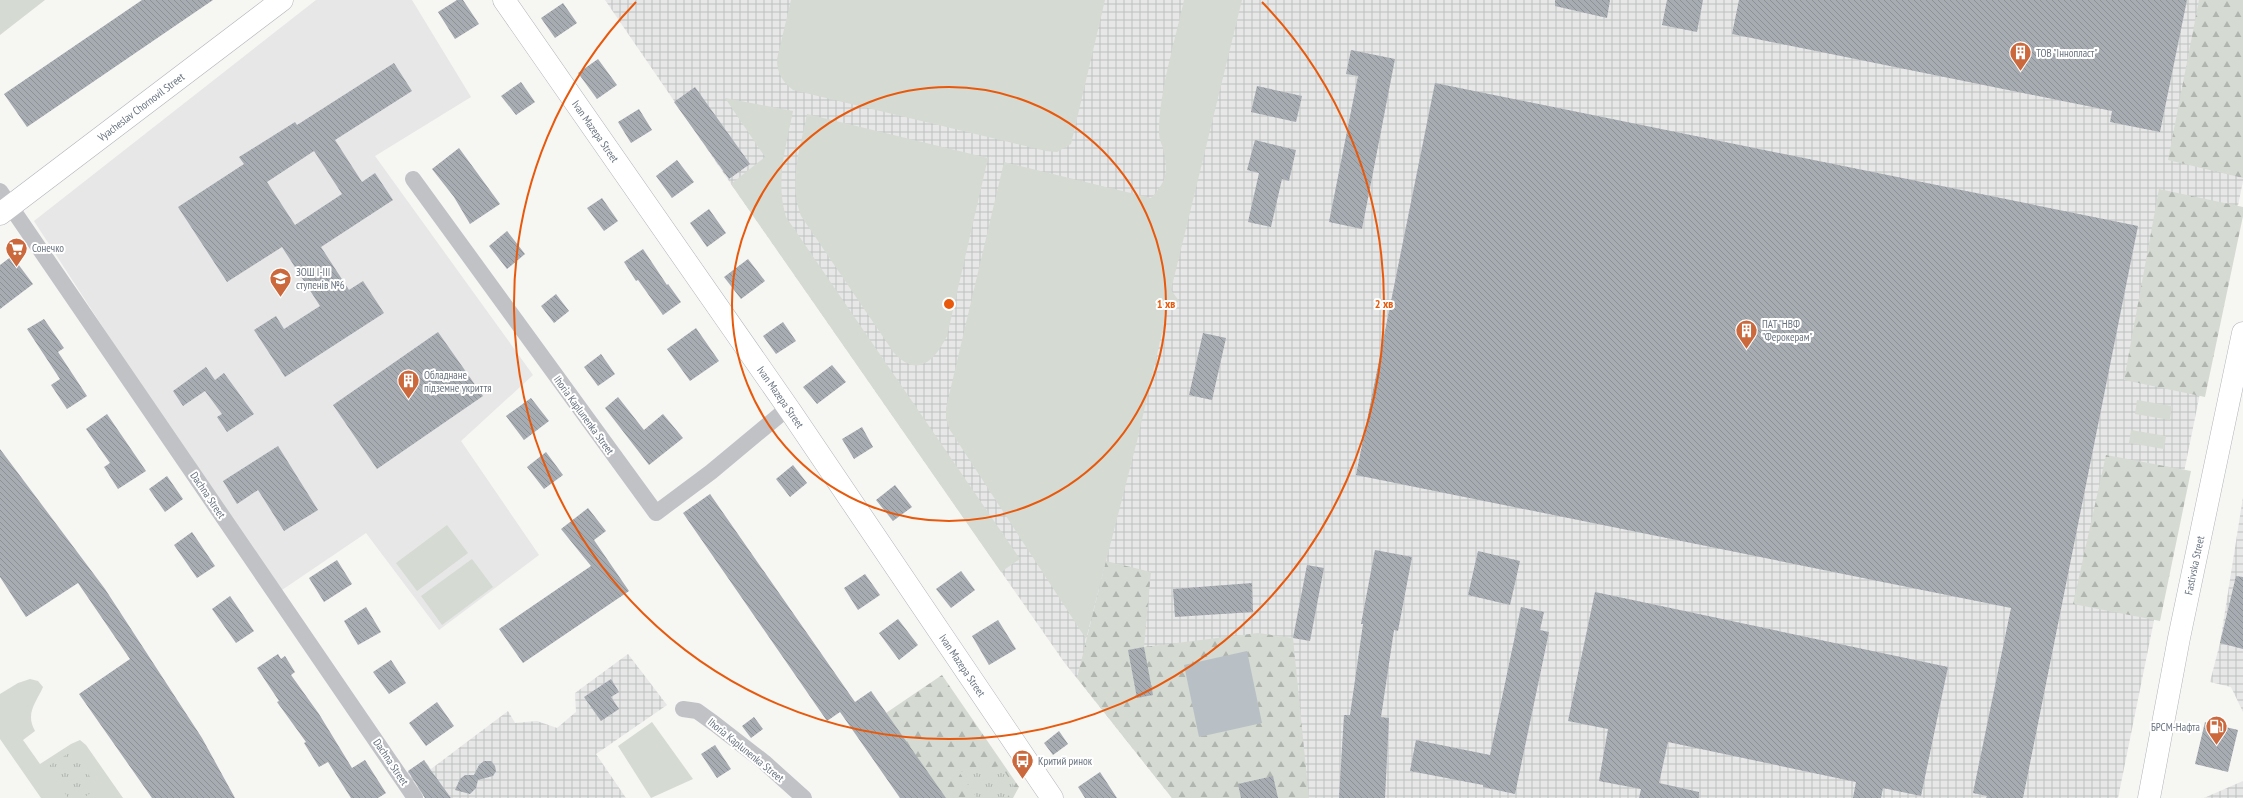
<svg xmlns="http://www.w3.org/2000/svg" width="2243" height="798" viewBox="0 0 2243 798" font-family="'PT Sans Narrow',sans-serif">
  <defs>
    <pattern id="industrial-grid" width="8" height="8" patternUnits="userSpaceOnUse"><rect width="8" height="8" fill="#e6e7e6"/><path d="M0 4h8M4 0v8" fill="none" stroke="#bec0c0"/></pattern>
    <pattern id="forest-firs" width="22" height="20" patternUnits="userSpaceOnUse"><rect width="22" height="20" fill="#d5dad3"/><path d="M5 1l3.5 6h-7zM16 11l3.5 6h-7z" fill="#b1b5b0"/></pattern>
    <pattern id="park-tufts" width="24" height="20" patternUnits="userSpaceOnUse"><rect width="24" height="20" fill="#d5dad3"/><path d="M3 7l-1-3M5 7V3M7 7l1-3M15 17l-1-3M17 17v-4M19 17l1-3" fill="none" stroke="#b1b5b0"/></pattern>
    <pattern id="building-back-hatch" width="6" height="6" patternUnits="userSpaceOnUse"><rect width="6" height="6" fill="#a7acb2"/><path d="M-1 5l2 2M0 0l6 6M5-1l2 2" fill="none" stroke="#8c9196"/></pattern>
  </defs>
  <rect width="100%" height="100%" fill="#f6f6f3"/>
  <path fill="#e6e7e6" d="M 316,0 L 412,0 L 471,97 L 375,156 L 533,375 L 461,441 L 539,555 L 439,630 L 366,533 L 276,594 L 34,221 Z"/>
  <path fill="url(#industrial-grid)" d="M 605,0 L 2243,0 L 2243,181 L 2118,798 L 1172,798 L 1064,662 L 731,184 Z
    M 2243,497 L 2243,712 L 2231,687 L 2210,682 L 2220,643 Z
    M 628,654 L 667,705 L 596,754 L 626,798 L 425,798 L 407,773 L 424,760 L 431,769 L 508,711 L 515,723 L 537,721 L 557,728 L 576,712 L 575,693 Z
    M 2243,781 L 2243,798 L 2204,798 Z"/>
  <path fill="#d5dad3" d="M 0,0 L 45,0 L 0,35 Z
    M 791,0 L 1105,0 L 1071,144 L 1057,152 L 1046,151 L 793,90 C 782,81 777,73 777,59 Z
    M 1184,0 L 1242,0 L 1171,290 L 1179,301 L 1167,311 L 1137,441 L 1086,639 L 950,430 L 946,419 L 946,408 L 1004,162 L 1151,198 C 1168,180 1168,171 1163,148 C 1161,143 1159,138 1159,133 C 1159,92 1175,41 1184,0 Z
    M 725,98 L 793,111 C 786,147 775,181 786,217 L 1020,559 L 1001,572 L 731,184 L 765,157 Z
    M 807,114 L 988,158 L 947,336 C 935,360 918,379 894,353 L 801,216 C 788,180 800,151 807,114 Z
    M 2137,400 L 2172,406 L 2170,420 L 2135,414 Z
    M 2131,430 L 2166,436 L 2164,449 L 2129,443 Z
    M 447,525 L 468,553 L 417,591 L 396,563 Z
    M 472,559 L 493,587 L 442,625 L 421,596 Z
    M 30,679 L 38,681 L 43,687 C 36,703 25,713 35,731 L 23,740 L 40,764 L 71,744 L 80,740 L 86,745 L 123,798 L 41,798 L 0,739 L 0,694 L 18,683 Z
    M 652,722 L 693,779 L 651,798 L 618,746 Z"/>
  <path fill="url(#forest-firs)" d="M 2199,0 L 2243,0 L 2243,178 L 2168,160 Z
    M 2159,189 L 2243,207 L 2243,216 L 2205,397 L 2124,380 Z
    M 2106,455 L 2191,471 L 2160,621 L 2073,604 Z
    M 1106,561 L 1151,572 L 1144,647 L 1258,633 L 1293,638 L 1309,798 L 1172,798 L 1077,678 Z
    M 942,675 L 1019,787 L 1013,798 L 945,798 L 886,713 Z"/>
  <path fill="url(#park-tufts)" d="M 72,751 L 98,788 L 83,798 L 68,798 L 47,767 Z
    M 1001,766 L 1014,786 L 1007,798 L 977,798 L 959,772 Z"/>
  <path fill="#b8c0c5" d="M 1247,651 L 1262,723 L 1199,737 L 1184,665 Z"/>
  <path fill="url(#building-back-hatch)" fill-rule="evenodd" d="M 142,0 L 213,0 L 27,127 L 4,94 Z
    M 457,0 L 463,0 L 479,24 L 455,39 L 438,12 Z
    M 1555,0 L 1610,0 L 1607,18 L 1555,6 Z
    M 1667,0 L 1703,0 L 1697,32 L 1662,25 Z
    M 1739,0 L 2187,0 L 2160,132 L 2110,122 L 2112,111 L 1732,34 Z
    M 563,3 L 577,23 L 555,38 L 541,18 Z
    M 1351,50 L 1395,59 L 1362,229 L 1329,222 L 1358,76 L 1346,74 Z
    M 598,59 L 617,85 L 597,99 L 578,73 Z
    M 394,63 L 412,91 L 335,140 L 362,182 L 375,173 L 393,200 L 321,247 L 349,290 L 363,281 L 384,313 L 285,377 L 254,330 L 276,316 L 284,329 L 320,306 L 282,247 L 227,282 L 178,207 L 244,164 L 239,157 L 295,122 L 297,125 ZM 314,151 L 342,194 L 295,225 L 267,182 Z
    M 521,82 L 535,102 L 516,115 L 501,96 Z
    M 1435,83 L 2138,226 L 2023,798 L 1986,798 L 1987,796 L 1973,793 L 2011,608 L 1356,475 Z
    M 1257,86 L 1302,96 L 1296,122 L 1251,112 Z
    M 695,87 L 750,164 L 729,179 L 674,102 Z
    M 639,109 L 652,130 L 631,143 L 618,122 Z
    M 1255,140 L 1296,150 L 1289,181 L 1282,179 L 1271,227 L 1248,222 L 1259,173 L 1247,170 Z
    M 459,148 L 500,204 L 470,224 L 454,197 L 432,169 Z
    M 677,160 L 694,182 L 672,198 L 656,176 Z
    M 602,198 L 618,221 L 604,231 L 587,208 Z
    M 709,209 L 726,233 L 707,247 L 690,223 Z
    M 507,231 L 525,254 L 507,269 L 489,246 Z
    M 643,249 L 667,285 L 668,284 L 681,302 L 663,315 L 638,280 L 636,281 L 624,262 Z
    M 12,256 L 33,284 L 0,309 L 0,265 Z
    M 748,259 L 765,281 L 741,299 L 724,277 Z
    M 556,294 L 569,311 L 554,323 L 541,306 Z
    M 44,319 L 64,348 L 58,352 L 87,396 L 67,409 L 51,385 L 60,379 L 27,329 Z
    M 783,322 L 796,341 L 776,354 L 763,336 Z
    M 696,328 L 719,361 L 690,381 L 667,349 Z
    M 438,332 L 483,396 L 377,469 L 333,405 Z
    M 1203,333 L 1226,338 L 1212,400 L 1189,395 Z
    M 601,354 L 615,374 L 598,386 L 584,367 Z
    M 832,365 L 846,382 L 817,404 L 803,387 Z
    M 206,367 L 215,380 L 224,373 L 254,414 L 227,432 L 217,417 L 222,414 L 205,391 L 183,406 L 173,391 Z
    M 618,397 L 644,430 L 663,414 L 683,438 L 649,465 L 605,408 Z
    M 531,398 L 549,421 L 524,440 L 506,416 Z
    M 107,414 L 146,471 L 118,489 L 104,467 L 110,463 L 86,429 Z
    M 862,427 L 873,447 L 854,459 L 842,439 Z
    M 278,446 L 318,510 L 284,531 L 258,490 L 237,504 L 223,481 Z
    M 0,449 L 105,589 L 202,738 L 235,798 L 152,798 L 79,694 L 130,659 L 78,583 L 26,617 L 0,577 Z
    M 546,452 L 563,475 L 544,489 L 527,467 Z
    M 793,465 L 807,483 L 790,497 L 776,479 Z
    M 167,476 L 183,499 L 165,512 L 149,489 Z
    M 895,485 L 912,507 L 893,521 L 876,500 Z
    M 710,494 L 855,702 L 871,691 L 946,798 L 900,798 L 840,712 L 827,721 L 683,513 Z
    M 588,508 L 606,531 L 594,540 L 629,591 L 523,663 L 499,629 L 591,566 L 561,529 Z
    M 192,532 L 215,566 L 197,578 L 174,545 Z
    M 1375,550 L 1412,557 L 1398,631 L 1394,630 L 1381,717 L 1389,718 L 1385,798 L 1339,798 L 1344,715 L 1350,715 L 1363,624 L 1361,624 Z
    M 1478,551 L 1520,561 L 1510,605 L 1468,595 Z
    M 337,560 L 352,584 L 324,602 L 309,578 Z
    M 1307,565 L 1324,568 L 1310,641 L 1293,638 Z
    M 961,571 L 975,590 L 951,608 L 936,589 Z
    M 865,574 L 880,595 L 858,610 L 844,588 Z
    M 2236,576 L 2243,577 L 2243,649 L 2220,643 Z
    M 1252,583 L 1253,612 L 1175,617 L 1173,589 Z
    M 1595,592 L 1948,667 L 1921,796 L 1883,788 L 1881,798 L 1853,798 L 1856,782 L 1668,742 L 1659,783 L 1699,792 L 1699,798 L 1639,798 L 1641,789 L 1599,781 L 1608,729 L 1568,721 Z
    M 230,596 L 254,631 L 236,643 L 212,609 Z
    M 366,607 L 381,632 L 358,645 L 344,621 Z
    M 1521,607 L 1544,612 L 1540,630 L 1549,632 L 1515,794 L 1483,787 L 1483,785 L 1410,771 L 1416,740 L 1490,755 Z
    M 898,619 L 918,645 L 899,660 L 879,633 Z
    M 998,620 L 1016,649 L 989,665 L 972,636 Z
    M 1144,647 L 1153,695 L 1137,698 L 1128,650 Z
    M 278,654 L 281,659 L 285,656 L 295,672 L 291,675 L 319,714 L 352,768 L 365,760 L 386,793 L 378,798 L 351,798 L 328,762 L 319,767 L 304,743 L 306,742 L 277,702 L 279,701 L 257,668 Z
    M 391,660 L 406,683 L 389,694 L 373,672 Z
    M 611,679 L 619,692 L 611,697 L 619,709 L 601,721 L 584,697 Z
    M 437,702 L 454,726 L 426,746 L 409,723 Z
    M 754,717 L 763,729 L 751,738 L 742,726 Z
    M 2205,722 L 2238,730 L 2228,772 L 2195,764 Z
    M 1059,731 L 1068,744 L 1053,755 L 1044,743 Z
    M 715,745 L 731,769 L 717,778 L 701,754 Z
    M 424,760 L 430,769 L 451,798 L 425,798 L 408,771 Z
    M 484,761 L 491,761 L 495,766 L 496,771 L 493,776 L 478,780 L 476,788 L 470,794 L 455,790 L 460,779 L 465,775 L 474,775 L 479,765 Z
    M 1100,772 L 1117,798 L 1085,798 L 1078,787 Z
    M 1273,776 L 1278,798 L 1241,798 L 1238,784 Z"/>
  <g fill="none" stroke-linecap="round" stroke-linejoin="round">
    <defs>
      <g id="secondary">
        <path id="s1" d="M 504,0 L 791,412 L 1052,798"/>
        <path id="s2" d="M 0,214 L 282,0"/>
        <path id="s3" d="M 2149,798 L 2179,638 L 2243,333"/>
      </g>
    </defs>
    <use href="#secondary" stroke="#b0b4b8" stroke-width="23"/>
    <path stroke="#c0c2c6" stroke-width="16" d="M 413,179 L 656,513 L 711,472 L 788,408
      M 0,191 L 415,798
      M 683,709 L 697,711 L 715,724 L 764,762 L 804,798"/>
    <use href="#secondary" stroke="#fff" stroke-width="22"/>
  </g>
  <g fill="none" stroke="#e8590c" stroke-width="2">
    <circle cx="949" cy="304" r="217"/>
    <path d="M1262 2A435 435 0 1 1 636 2"/>
  </g>
  <defs>
    <symbol id="building-pin" viewBox="-11 -11 22 30"><path d="M0 17L-7.5 6A9.5 9.5 0 1 1 7.5 6Z" fill="#cb693d" stroke="#fff"/><path d="M-4-6H4V6H1V3H-1V6H-4ZM-2.5-4.3h1.7v1.8h-1.7ZM.8-4.3h1.7v1.8H.8ZM-2.5-1h1.7V.8h-1.7ZM.8-1h1.7V.8H.8Z" fill="#fff"/></symbol>
    <symbol id="supermarket-pin" viewBox="-11 -11 22 30"><path d="M0 17L-7.5 6A9.5 9.5 0 1 1 7.5 6Z" fill="#cb693d" stroke="#fff"/><path d="M-6-5.5h2.5l.6 2H6L4.5 2H-2.5L-4.4-4H-6ZM-1.5 3.2a1.3 1.3 0 1 0 .1 0ZM3 3.2a1.3 1.3 0 1 0 .1 0Z" fill="#fff"/></symbol>
    <symbol id="school-pin" viewBox="-11 -11 22 30"><path d="M0 17L-7.5 6A9.5 9.5 0 1 1 7.5 6Z" fill="#cb693d" stroke="#fff"/><path d="M0-5L7-2L0 1L-7-2ZM-4 1L0 2.5L4 1V4Q0 6-4 4Z" fill="#fff"/></symbol>
    <symbol id="fuel-pin" viewBox="-11 -11 22 30"><path d="M0 17L-7.5 6A9.5 9.5 0 1 1 7.5 6Z" fill="#cb693d" stroke="#fff"/><path d="M-5.5-6h7V0h2V4h1.3V-2.5L3-4.5l.8-.8L6-3V5H2.5V1h-1V6h-7ZM-4.2-4.7v3.2H.2V-4.7Z" fill="#fff"/></symbol>
    <symbol id="bus-pin" viewBox="-11 -11 22 30"><path d="M0 17L-7.5 6A9.5 9.5 0 1 1 7.5 6Z" fill="#cb693d" stroke="#fff"/><path d="M-5-6H5V4H4V6H2V4H-2V6H-4V4H-5ZM-3.5-4V0h7V-4ZM-3.5 1.2v1.5H-2V1.2ZM2 1.2v1.5H3.5V1.2Z" fill="#fff"/></symbol>
  </defs>
  <g fill-rule="evenodd">
    <use href="#building-pin" x="2008" y="40" width="25" height="34"/>
    <use href="#supermarket-pin" x="4" y="236" width="25" height="34"/>
    <use href="#school-pin" x="268" y="266" width="25" height="34"/>
    <use href="#building-pin" x="1734" y="318" width="25" height="34"/>
    <use href="#building-pin" x="396" y="368" width="25" height="34"/>
    <use href="#fuel-pin" x="2204" y="714" width="25" height="34"/>
    <use href="#bus-pin" x="1010" y="748" width="25" height="34"/>
  </g>
  <g text-anchor="middle" dominant-baseline="central" stroke-width="4" stroke-linejoin="round" paint-order="stroke">
    <g font-size="11" fill="#697480" stroke="#fff" text-anchor="start">
      <text x="2036" y="53">ТОВ "Іннопласт"</text>
      <text x="32" y="248">Сонечко</text>
      <text x="296" y="272">ЗОШ І-ІІІ<tspan x="296" dy="13">ступенів №6</tspan></text>
      <text x="1762" y="324">ПАТ "НВФ<tspan x="1762" dy="13">"Ферокерам"</tspan></text>
      <text x="424" y="375">Обладнане<tspan x="424" dy="13">підземне укриття</tspan></text>
      <text x="2200" y="727" text-anchor="end">БРСМ-Нафта</text>
      <text x="1038" y="761">Критий ринок</text>
    </g>
    <g font-size="11" fill="#697480" stroke="#fff">
      <text stroke="none"><textPath href="#s2" startOffset="177">Vyacheslav Chornovil Street</textPath></text>
      <text stroke="none"><textPath href="#s1" startOffset="160">Ivan Mazepa Street</textPath></text>
      <text stroke="none"><textPath href="#s1" startOffset="484">Ivan Mazepa Street</textPath></text>
      <text transform="translate(584 415) rotate(54)">Ihoria Kaplunenka Street</text>
      <text transform="translate(208 495) rotate(56)">Dachna Street</text>
      <text stroke="none"><textPath href="#s3" startOffset="237">Fastivska Street</textPath></text>
      <text stroke="none"><textPath href="#s1" startOffset="808">Ivan Mazepa Street</textPath></text>
      <text transform="translate(746 750) rotate(39)">Ihoria Kaplunenka Street</text>
      <text transform="translate(391 762) rotate(56)">Dachna Street</text>
    </g>
  </g>
  <circle cx="949" cy="304" r="6" fill="#e8590c" stroke="#fff" stroke-width="2"/>
  <g font-size="12" text-anchor="middle" font-weight="bold" fill="#e8590c" stroke="#fff" stroke-width="4" stroke-linejoin="round" paint-order="stroke">
    <text x="1166" y="308">1 хв</text>
    <text x="1384" y="308">2 хв</text>
  </g>
</svg>
